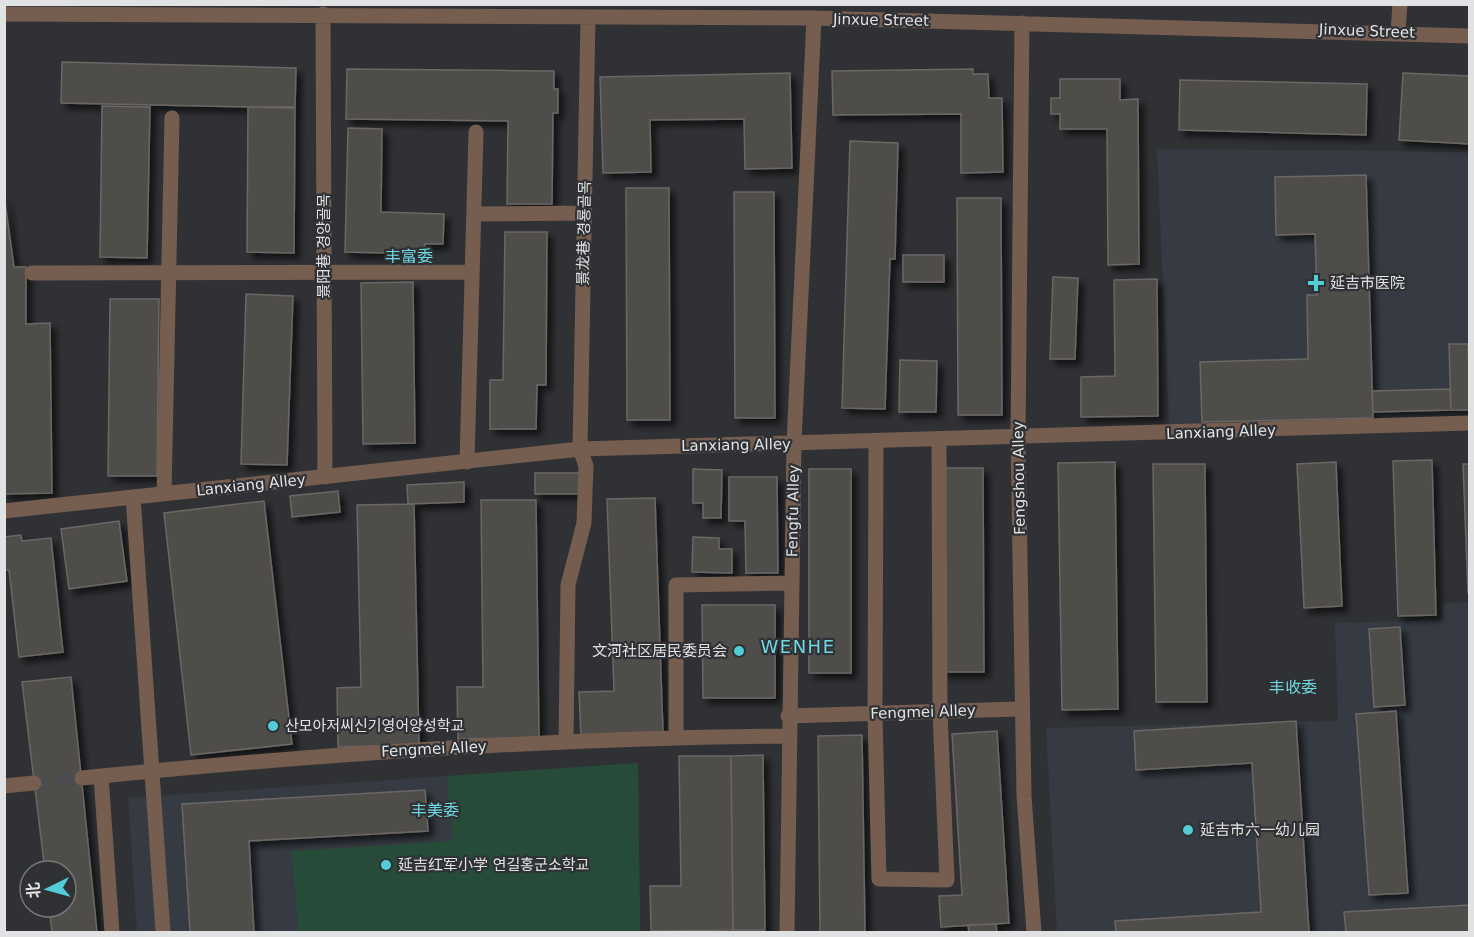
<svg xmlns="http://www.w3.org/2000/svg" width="1474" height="937" viewBox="0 0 1474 937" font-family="'DejaVu Sans','Noto Sans SC','Noto Sans KR',sans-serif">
  <defs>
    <filter id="shadow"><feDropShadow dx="5.5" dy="5.5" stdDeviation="3" flood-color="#0009"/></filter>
  </defs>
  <rect width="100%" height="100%" fill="#2f3134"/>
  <path fill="#363b43" d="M 1157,149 L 1469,152 L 1469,415 L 1169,426 Z
    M 1469,602 L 1469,932 L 1057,932 L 1046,728 L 1338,721 L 1335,623 L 1443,620 L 1442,604 Z
    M 638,763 L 640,932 L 137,932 L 128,798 Z"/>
  <path fill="#264c39" d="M 638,763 L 640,932 L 298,932 L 292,851 L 453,841 L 447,776 Z"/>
  <path fill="#504d4a" stroke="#6b6765" stroke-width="1.5" filter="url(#shadow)" d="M 62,62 L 296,68 L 295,108 L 61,103 Z
    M 347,69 L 554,71 L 554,89 L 558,89 L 558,113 L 553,113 L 552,204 L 507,204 L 508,121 L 346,119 Z
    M 973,69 L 973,74 L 988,74 L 989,98 L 1002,98 L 1003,172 L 961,173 L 961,114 L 833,115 L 832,71 Z
    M 790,73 L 792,168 L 745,169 L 744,119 L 650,120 L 651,172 L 603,173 L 600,77 Z
    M 1403,73 L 1470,76 L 1470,144 L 1399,140 Z
    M 1060,79 L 1120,79 L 1120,100 L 1138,99 L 1139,264 L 1108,265 L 1107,129 L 1060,129 L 1060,114 L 1051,114 L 1051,98 L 1060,98 Z
    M 1180,80 L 1367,84 L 1366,135 L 1179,130 Z
    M 102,106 L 150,107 L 147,258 L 100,257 Z
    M 248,107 L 295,107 L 294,253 L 247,252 Z
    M 348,128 L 382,129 L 381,212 L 444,214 L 443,244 L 425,244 L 425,254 L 345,252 Z
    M 850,141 L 898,143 L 895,259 L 890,259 L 885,409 L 842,408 Z
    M 1366,175 L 1373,418 L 1202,422 L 1200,362 L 1308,359 L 1307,295 L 1317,295 L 1315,234 L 1276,235 L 1275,177 Z
    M 626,188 L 669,188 L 670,420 L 627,420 Z
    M 734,192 L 774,192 L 775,418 L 735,418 Z
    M 4,195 L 14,267 L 26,267 L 26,324 L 50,323 L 52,493 L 4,494 Z
    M 957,198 L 1001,198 L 1002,415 L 958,415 Z
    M 505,232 L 547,232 L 546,385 L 537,385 L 536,429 L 490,429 L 490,380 L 503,380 Z
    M 903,255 L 944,255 L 944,282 L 903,282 Z
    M 1053,277 L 1078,278 L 1075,359 L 1050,359 Z
    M 1157,279 L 1158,416 L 1081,417 L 1081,377 L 1115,376 L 1114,280 Z
    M 413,282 L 415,443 L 363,444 L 361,283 Z
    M 246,294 L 293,296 L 287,465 L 241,464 Z
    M 110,299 L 159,299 L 157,476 L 108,476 Z
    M 1449,344 L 1468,344 L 1470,410 L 1451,410 Z
    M 900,360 L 937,361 L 936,412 L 899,412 Z
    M 1450,389 L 1451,410 L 1373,412 L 1372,391 Z
    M 1432,460 L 1436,615 L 1398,616 L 1393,461 Z
    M 1115,462 L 1118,709 L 1062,710 L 1058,463 Z
    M 1336,462 L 1342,606 L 1304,608 L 1297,464 Z
    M 1153,464 L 1205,464 L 1207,702 L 1156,702 Z
    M 1463,464 L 1470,464 L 1470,593 L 1468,593 Z
    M 941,468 L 983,468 L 984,672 L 941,672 Z
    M 693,469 L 722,470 L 721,518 L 703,518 L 703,503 L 693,503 Z
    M 809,469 L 851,469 L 851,673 L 809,673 Z
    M 535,473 L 582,473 L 583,494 L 535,494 Z
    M 729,477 L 777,477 L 778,573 L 746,573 L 745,521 L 729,521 Z
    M 464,482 L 464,502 L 408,504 L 407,485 Z
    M 338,491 L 340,512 L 292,517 L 290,496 Z
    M 655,498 L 663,733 L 581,736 L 579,692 L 614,691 L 607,499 Z
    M 481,500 L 536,500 L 539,738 L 458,739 L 457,687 L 483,687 Z
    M 264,501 L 292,744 L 191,755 L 164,513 Z
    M 414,504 L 419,745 L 338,747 L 337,688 L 361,687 L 357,505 Z
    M 119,521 L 127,581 L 69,589 L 61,529 Z
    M 21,535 L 22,541 L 51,538 L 63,652 L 19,657 L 9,570 L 4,570 L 4,537 Z
    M 693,537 L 719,538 L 719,549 L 732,549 L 732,573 L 692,572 Z
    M 702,605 L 775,605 L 775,698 L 703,698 Z
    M 1400,627 L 1405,705 L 1374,707 L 1369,629 Z
    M 71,677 L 97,932 L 52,932 L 49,907 L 66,907 L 66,871 L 45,871 L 22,682 Z
    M 1396,711 L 1408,893 L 1369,895 L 1356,714 Z
    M 1296,721 L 1309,932 L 1116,932 L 1115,921 L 1261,912 L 1252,763 L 1136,770 L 1134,731 Z
    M 997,731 L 1009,923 L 941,927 L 939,896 L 962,895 L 952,734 Z
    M 862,735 L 865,932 L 820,932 L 818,736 Z
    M 763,755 L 765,930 L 733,930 L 731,756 Z
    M 679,756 L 731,756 L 733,930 L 651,931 L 650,886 L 681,886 Z
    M 425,790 L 428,831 L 249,841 L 254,932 L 190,932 L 182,804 Z
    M 1470,905 L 1470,932 L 1346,932 L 1344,912 Z
    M 996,924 L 997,932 L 969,932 L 968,925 Z"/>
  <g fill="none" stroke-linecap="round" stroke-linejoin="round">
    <path stroke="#4a4c4e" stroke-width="15" stroke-dasharray="15 8" stroke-linecap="butt" d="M 34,783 L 82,778"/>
    <path stroke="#755d50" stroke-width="15" d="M 4,14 L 814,18 L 1470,36
      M 323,14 L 325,477
      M 1022,23 L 1018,438 L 1024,796 L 1034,932
      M 1398,32 L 1400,4
      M 474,214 L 585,213
      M 32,273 L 472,272
      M 876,441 L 875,714 L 879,879 L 947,880 L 940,712 L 939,440
      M 467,462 L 476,132
      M 164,494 L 172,118
      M 133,497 L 163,932
      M 4,511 L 580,449 L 1470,423
      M 788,716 L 1022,709
      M 676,737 L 676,585 L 791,583
      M 566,742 L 568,585 L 584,523 L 586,466 L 580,449 L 588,17
      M 101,776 L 112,932
      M 82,778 C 316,754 552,738 788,736
      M 4,786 L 34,783
      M 787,932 L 794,443 L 814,18"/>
  </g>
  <g fill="#52ccd6" stroke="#2f3134" stroke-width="2">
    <path d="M1313 274h6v6h6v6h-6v6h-6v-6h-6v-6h6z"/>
    <circle cx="739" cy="651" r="6"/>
    <circle cx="273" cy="726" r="6"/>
    <circle cx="1188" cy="830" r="6"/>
    <circle cx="386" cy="865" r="6"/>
  </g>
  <g text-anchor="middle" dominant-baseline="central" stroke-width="4.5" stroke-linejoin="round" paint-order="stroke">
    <g font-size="15" fill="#e1e2e4" stroke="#2f3134">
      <text transform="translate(881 20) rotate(1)">Jinxue Street</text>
      <text transform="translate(1367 31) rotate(2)">Jinxue Street</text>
      <text transform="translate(584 233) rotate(-89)">景龙巷 경룡골목</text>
      <text transform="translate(324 246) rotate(-90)">景阳巷 경양골목</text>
      <text transform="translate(1221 432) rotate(-2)">Lanxiang Alley</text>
      <text transform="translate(736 445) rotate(-1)">Lanxiang Alley</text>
      <text transform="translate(1019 478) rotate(-91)">Fengshou Alley</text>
      <text transform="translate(251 485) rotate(-6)">Lanxiang Alley</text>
      <text transform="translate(793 511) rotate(-89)">Fengfu Alley</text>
      <text transform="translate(923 712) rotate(-2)">Fengmei Alley</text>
      <text transform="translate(434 749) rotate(-3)">Fengmei Alley</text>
    </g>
    <g font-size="15" fill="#e1e2e4" stroke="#2f3134" text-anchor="start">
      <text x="1330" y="283">延吉市医院</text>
      <text x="727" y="651" text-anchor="end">文河社区居民委员会</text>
      <text x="285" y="726">산모아저씨신기영어양성학교</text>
      <text x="1200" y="830">延吉市六一幼儿园</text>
      <text x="398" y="865">延吉红军小学 연길홍군소학교</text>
    </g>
    <g font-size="16" fill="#6edae3" stroke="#2f3134">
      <text x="409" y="256">丰富委</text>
      <text x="1293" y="687">丰收委</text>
      <text x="435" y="810">丰美委</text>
    </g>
    <g font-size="18" letter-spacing="1.5" fill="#6edae3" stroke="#2f3134">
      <text x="798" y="646">WENHE</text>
    </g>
  </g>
  <rect width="1474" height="937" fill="none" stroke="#e1e2e4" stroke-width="12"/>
  <g transform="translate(48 889) rotate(265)"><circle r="28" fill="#2f3134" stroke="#76787a" stroke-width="1.5"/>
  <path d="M0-4.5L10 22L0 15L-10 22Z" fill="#52ccd6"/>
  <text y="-9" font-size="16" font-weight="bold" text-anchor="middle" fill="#e1e2e4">北</text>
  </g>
</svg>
